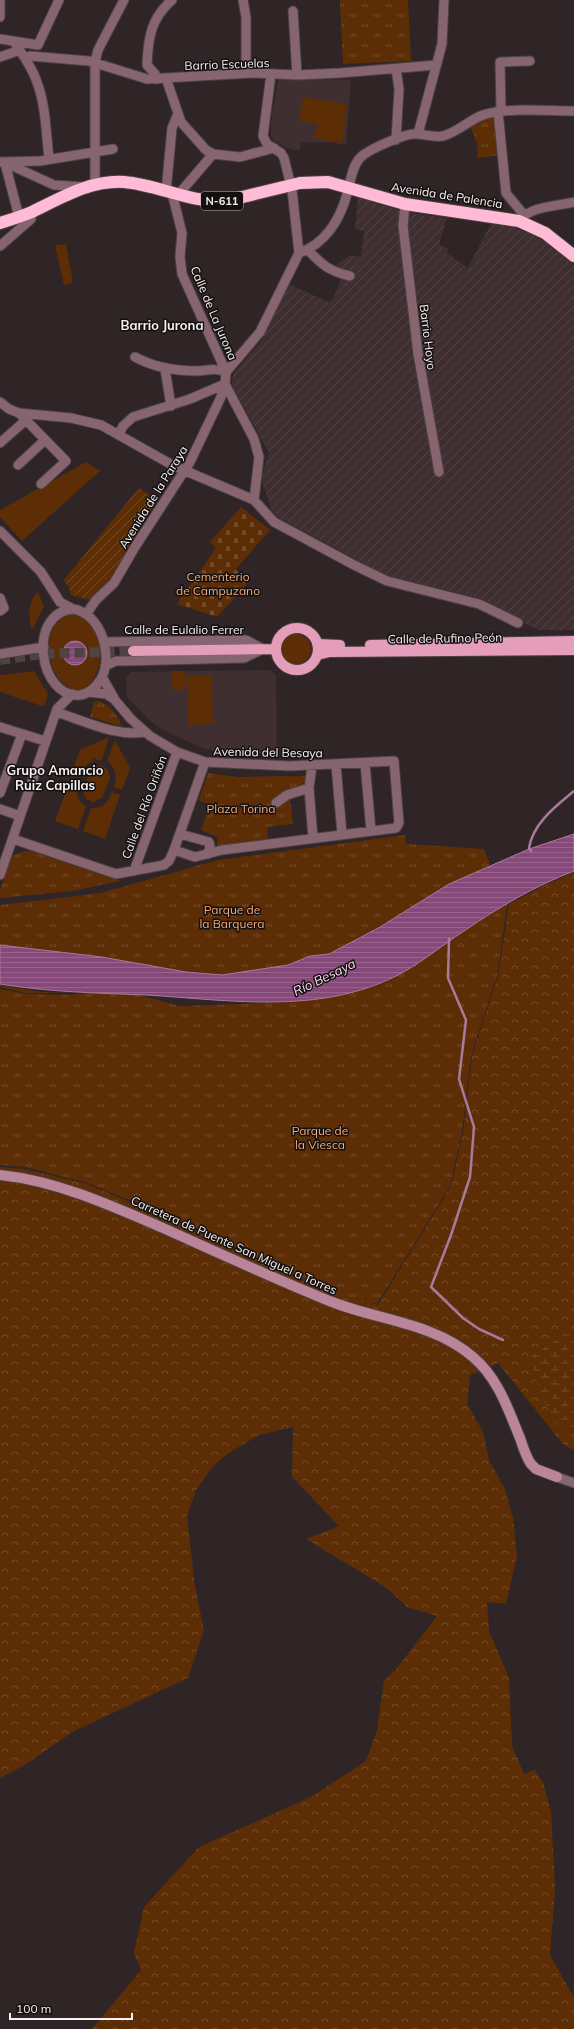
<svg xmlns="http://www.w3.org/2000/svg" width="574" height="2029" viewBox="0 0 574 2029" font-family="Mulish,sans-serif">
  <defs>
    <pattern id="industrial-furrows" width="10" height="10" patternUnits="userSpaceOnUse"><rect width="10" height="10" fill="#402f30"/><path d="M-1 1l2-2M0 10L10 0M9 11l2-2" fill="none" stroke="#534344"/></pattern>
    <pattern id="forest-crowns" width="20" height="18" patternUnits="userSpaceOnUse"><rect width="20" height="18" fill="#5d2d05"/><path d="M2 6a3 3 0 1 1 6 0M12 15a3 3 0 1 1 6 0" fill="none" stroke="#754c2a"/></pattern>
    <pattern id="wetland-marsh" width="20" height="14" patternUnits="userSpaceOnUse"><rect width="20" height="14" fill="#5d2d05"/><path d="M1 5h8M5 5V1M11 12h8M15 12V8" fill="none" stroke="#754c2a"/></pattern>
    <pattern id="cemetery-stones" width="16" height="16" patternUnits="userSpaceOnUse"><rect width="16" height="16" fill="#5d2d05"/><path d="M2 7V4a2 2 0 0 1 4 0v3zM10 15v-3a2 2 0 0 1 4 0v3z" fill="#754c2a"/></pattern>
    <pattern id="park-tufts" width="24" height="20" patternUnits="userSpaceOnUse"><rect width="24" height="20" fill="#5d2d05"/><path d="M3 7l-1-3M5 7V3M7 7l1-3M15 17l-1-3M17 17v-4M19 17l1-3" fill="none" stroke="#754c2a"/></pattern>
    <pattern id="garden-furrows" width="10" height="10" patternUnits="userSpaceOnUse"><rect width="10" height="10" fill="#5d2d05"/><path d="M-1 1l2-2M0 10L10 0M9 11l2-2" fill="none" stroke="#754c2a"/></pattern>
    <pattern id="water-rules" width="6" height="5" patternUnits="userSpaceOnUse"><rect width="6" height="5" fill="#86497a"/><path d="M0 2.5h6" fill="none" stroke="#98648d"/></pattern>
  </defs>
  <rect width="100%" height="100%" fill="#302526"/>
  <path fill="#402f30" d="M 281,78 L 351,80 L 346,145 L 327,142 L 301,143 L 300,150 L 292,150 L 274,141 L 271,135 L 271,123 L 278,81 Z
    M 270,670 L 276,675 L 277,754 L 226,753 L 202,748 L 163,730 L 150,721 L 127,697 L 126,677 L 131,672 Z"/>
  <path fill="url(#industrial-furrows)" d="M 358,197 L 384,206 L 416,214 L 447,218 L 439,244 L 448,249 L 447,253 L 468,268 L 491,223 L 506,225 L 532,234 L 548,244 L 574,265 L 574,630 L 538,630 L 472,596 L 387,576 L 279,518 L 272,511 L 263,485 L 262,475 L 269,453 L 232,385 L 233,374 L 262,340 L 289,284 L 328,302 L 333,299 L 341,279 L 330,275 L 332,268 L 349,256 L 361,256 L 364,231 L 355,229 Z"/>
  <path fill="#5d2d05" d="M 303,97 L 347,104 L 344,128 L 324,125 L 344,128 L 342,143 L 314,138 L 317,124 L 299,121 Z
    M 66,244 L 73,283 L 64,285 L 55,245 Z
    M 86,462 L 99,470 L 102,469 L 22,541 L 0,517 L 0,510 Z
    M 38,592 L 44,607 L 33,628 L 31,629 C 29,615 27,602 38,592 Z
    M 69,614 C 88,615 98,633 100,650 C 102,669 88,704 64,684 C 44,667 42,624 69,614 Z
    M281 649a15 15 0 1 1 30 0a15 15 0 1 1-30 0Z
    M 34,671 L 48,694 L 45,705 L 42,706 L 0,692 L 0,675 Z
    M 172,671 L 186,671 L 186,690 L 172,690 Z
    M 187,676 L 212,676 L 213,724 L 188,725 Z
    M 109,737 L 102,760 L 96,760 L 95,757 L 92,759 L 93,761 L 86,765 L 81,776 L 72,773 L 80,750 Z
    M 115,740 L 130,768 L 122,790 L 114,787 C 117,775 116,768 107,761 Z
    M 100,765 L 108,770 L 110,778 L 102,798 L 93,802 L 86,799 L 83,790 L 91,769 Z
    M 71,778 L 79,780 C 76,791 75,800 86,806 L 78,829 L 55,821 Z
    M 112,792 L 120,795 L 105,839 L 83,831 L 91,808 C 103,809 108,802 112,792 Z"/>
  <path fill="url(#forest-crowns)" d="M 574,872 L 574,1450 L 563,1444 L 498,1363 L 470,1375 L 467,1404 L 483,1432 L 489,1460 L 504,1487 L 513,1517 L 517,1556 L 506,1604 L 487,1602 L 489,1631 L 509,1678 L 512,1746 L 524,1774 L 534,1770 L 543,1782 L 551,1812 L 555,1889 L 550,1955 L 574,1998 L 574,2029 L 92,2029 L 141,1970 L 134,1953 L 144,1907 L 199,1847 L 311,1797 L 366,1761 L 377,1730 L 384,1681 L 397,1668 L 437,1616 L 407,1607 L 387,1588 L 306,1539 L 339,1526 L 292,1477 L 293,1427 L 259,1435 L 230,1452 L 212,1467 L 196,1490 L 187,1516 L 195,1587 L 204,1630 L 188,1678 L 74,1731 L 23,1766 L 0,1778 L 0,1167 L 25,1169 L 87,1184 L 171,1219 L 308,1283 L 330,1292 L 336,1291 L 378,1305 L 451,1186 L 463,1133 L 472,1056 L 498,976 L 509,904 L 543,886 Z
    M 0,985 L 42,992 L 76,993 L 26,993 L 0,987 Z"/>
  <path fill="url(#wetland-marsh)" d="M 574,1328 L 574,1434 L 555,1424 L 539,1390 L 530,1357 Z"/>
  <path fill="url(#cemetery-stones)" d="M 241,507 L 270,530 L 236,569 L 247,584 L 217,617 L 177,604 L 216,548 L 210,542 Z"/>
  <path fill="url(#park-tufts)" d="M 340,0 L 408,0 L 411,61 L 343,64 Z
    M 486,117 L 494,117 L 496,119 L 500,155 L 478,158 L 477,143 L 470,125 Z
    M 99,701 C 108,704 120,716 121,726 L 90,717 L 94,702 Z
    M 208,773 L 236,777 L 308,776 L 302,785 L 289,791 L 293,824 L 267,827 L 268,839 L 217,846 L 218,837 L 201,830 L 210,805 L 199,800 Z
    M 405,835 L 406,844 L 484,849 L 490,865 L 329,954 L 310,956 L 288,965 L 222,975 L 186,972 L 102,957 L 0,945 L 0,905 L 101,893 L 218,860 Z
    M 25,851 L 30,851 L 120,881 L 73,891 L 0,898 L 0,890 L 12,856 Z
    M 509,893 L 497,976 L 471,1056 L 462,1132 L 450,1186 L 377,1304 L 331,1292 L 172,1217 L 87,1183 L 26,1167 L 0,1165 L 0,989 L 26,994 L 70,995 L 116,989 L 180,1006 L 297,1002 L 338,986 Z"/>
  <path fill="url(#garden-furrows)" d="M 139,488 L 156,500 L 108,584 L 90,600 L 71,595 L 68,585 L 63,581 Z"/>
  <path fill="url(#water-rules)" stroke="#a87b9e" d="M63 653a12 12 0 1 1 24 0a12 12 0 1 1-24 0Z
    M 574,834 L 574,871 C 535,886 499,907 464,931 C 441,946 420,964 396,976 C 318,1015 229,1000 146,995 C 97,993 48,992 0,984 L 0,945 L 102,957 L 186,972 L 222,975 L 288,965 L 310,956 L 329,954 L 380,927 L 449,884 L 529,849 Z"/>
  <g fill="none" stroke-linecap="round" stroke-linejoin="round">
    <path stroke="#a87b9e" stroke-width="2.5" d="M 531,851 L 529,848 C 533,823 556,806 574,791
      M 449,939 L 448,978 L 466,1020 L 459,1079 L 474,1127 L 470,1177 L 451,1235 L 431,1287 L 463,1318 L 479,1329 L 503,1340"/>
    <path stroke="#4e4444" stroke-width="10" stroke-dasharray="10 5" stroke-linecap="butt" d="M 0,660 L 41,654 L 133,651"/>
    <defs>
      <path id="street" d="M 243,0 L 246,17 L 246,73
        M 293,11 L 297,75
        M 0,17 L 0,0
        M 0,39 L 38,45 L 59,0
        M 14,42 C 23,55 33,69 38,85 C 46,108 46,134 49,158
        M 0,57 L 20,50
        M 25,58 L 30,56 L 89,61 L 147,79 L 252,73 L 297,75 L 340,73 L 436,65
        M 166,78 L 181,122 L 206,150 L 213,154 L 240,157 L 274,148
        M 157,79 L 155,74 L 147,65 C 148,38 151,18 172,0
        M 498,111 L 506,193 L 524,215
        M 501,111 L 500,62 L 530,61
        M 418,134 L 442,44 L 444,0
        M 396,140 L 399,89 L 396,69
        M 0,162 L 40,161 L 113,149
        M 5,163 L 19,217
        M 6,163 L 54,185 L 85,187
        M 95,184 L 95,62 L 98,50 L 124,0
        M 166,192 L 172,128 L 177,116
        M 178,195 L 213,154
        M 405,204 L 403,226 L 418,354 L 439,472
        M 520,220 C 531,206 558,206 574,202
        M 0,246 L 31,219 L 30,212
        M 308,250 C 322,265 329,271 350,276
        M 299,253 C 325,244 340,220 347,194 C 350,183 352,166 360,158 C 367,150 402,135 413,134 C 423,133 432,138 443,136 C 458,132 469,120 483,115 C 507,107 548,111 574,111
        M 135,357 C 155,368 175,371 198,371 C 209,370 216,368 226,372
        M 165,369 L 171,406
        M 226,372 L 260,332 L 299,253 L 292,190 L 284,158 L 281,153 L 267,144 L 263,136 L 271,74
        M 225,384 L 254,439 L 259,457 L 254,500
        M 0,402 L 9,409 L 19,413 L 71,418 L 101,425 L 174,466 L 254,500 L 274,522 L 354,565 L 387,581 L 479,604 L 518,623
        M 19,413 L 66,461 L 41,484
        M 119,434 L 123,426 L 133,417 L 190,399 L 225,384
        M 0,443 L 26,420
        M 18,465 L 45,440
        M 0,531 L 41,572 L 60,602 L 73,609
        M 0,598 L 4,608 L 0,611
        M 73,609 C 101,613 114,656 101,679 C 96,687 89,694 80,695 C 39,699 26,613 73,609 Z
        M 87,613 L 96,600 L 114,583 L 135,547 L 190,462 L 221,397 L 225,384 L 226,372 L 182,274 L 180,257 L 182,233 L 172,193
        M 104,642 L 246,640 L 263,649
        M 0,654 L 44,647
        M 105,666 L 116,661 L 125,661 L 244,658 L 263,649
        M 102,677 L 114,698
        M 88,692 L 106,694 L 114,699 L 131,719 L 150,736 L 177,752 L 205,762 L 290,766 L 394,761 L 399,823 L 396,828 L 222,850 L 195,857 L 174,850
        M 56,712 C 85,721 115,737 145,732
        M 0,727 L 45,741
        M 365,763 L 371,831
        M 336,765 L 342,834
        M 312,766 L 309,788 L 313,838
        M 0,793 L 22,734
        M 276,803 L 287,795 L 309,788
        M 0,809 L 20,816
        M 180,834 L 209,842 L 210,846 L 208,854
        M 13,839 L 116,874 L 164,865 L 169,861 L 174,850 L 205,762
        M 134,871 L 177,752
        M 0,875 L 57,709 L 72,694
        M 557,1477 L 574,1483"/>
      <path id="secondary" d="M 0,1175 C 57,1181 110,1205 163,1228 C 219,1253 275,1279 332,1302 C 378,1320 434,1323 473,1357 C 498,1378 508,1409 520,1438 C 523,1447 526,1457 531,1464 L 536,1469 L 557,1477"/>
      <path id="primary" d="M276 649a21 21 0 1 1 42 0a21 21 0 1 1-42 0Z
        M 317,644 L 340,645
        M 370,645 L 574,641
        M 133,651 L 276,649
        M 317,655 L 330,652 L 574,650"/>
      <path id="highway" d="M 0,223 C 10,220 22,216 32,212 C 61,198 90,180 124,182 C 159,185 189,203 226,201 L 300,183 L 328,182 L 405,204 L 519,221 L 545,233 L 574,256"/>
    </defs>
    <use href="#street" stroke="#4c4242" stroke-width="11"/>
    <use href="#secondary" stroke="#4c4242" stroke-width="12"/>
    <use href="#primary" stroke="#4c4242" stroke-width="12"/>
    <use href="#highway" stroke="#4c4242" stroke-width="14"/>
    <use href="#street" stroke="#866470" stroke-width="9"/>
    <use href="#secondary" stroke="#bb8599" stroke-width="10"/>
    <use href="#primary" stroke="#e49eb9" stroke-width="10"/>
    <use href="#highway" stroke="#ffbbd5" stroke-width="12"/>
  </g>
  <g text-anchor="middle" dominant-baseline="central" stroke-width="3" stroke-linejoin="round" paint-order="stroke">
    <rect fill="#141010" stroke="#b4aeae" stroke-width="1" x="201" y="192" width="42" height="18" rx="3"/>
    <g font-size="11" font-weight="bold" fill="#f8f1f1">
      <text x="222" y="201">N-611</text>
    </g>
    <g font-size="12" fill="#f8f1f1" stroke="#141010">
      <text transform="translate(227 64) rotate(-2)">Barrio Escuelas</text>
      <text transform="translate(447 195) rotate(9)">Avenida de Palencia</text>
      <text transform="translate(214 313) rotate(67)">Calle de La Jurona</text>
      <text transform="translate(428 337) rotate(83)">Barrio Hoyo</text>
      <text transform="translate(153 497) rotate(-58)">Avenida de la Paraya</text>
      <text x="184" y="629">Calle de Eulalio Ferrer</text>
      <text transform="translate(445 638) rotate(-1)">Calle de Rufino Peón</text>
      <text transform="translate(268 752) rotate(1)">Avenida del Besaya</text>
      <text transform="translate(144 807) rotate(-70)">Calle del Río Oriñón</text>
      <text transform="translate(234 1245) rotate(24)">Carretera de Puente San Miguel a Torres</text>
    </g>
    <g font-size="12" fill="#f5ab7b" stroke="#141010">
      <text x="218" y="576">Cementerio<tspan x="218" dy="14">de Campuzano</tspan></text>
      <text x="241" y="808">Plaza Torina</text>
      <text x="232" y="909">Parque de<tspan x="232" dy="14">la Barquera</tspan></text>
      <text x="320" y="1130">Parque de<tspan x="320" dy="14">la Viesca</tspan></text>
    </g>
    <g font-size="13" font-weight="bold" fill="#f8f1f1" stroke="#141010">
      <text x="162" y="325">Barrio Jurona</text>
      <text x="55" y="770">Grupo Amancio<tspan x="55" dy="15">Ruiz Capillas</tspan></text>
    </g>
    <g font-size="13" font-style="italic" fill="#fcd8f3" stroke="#141010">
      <text transform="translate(324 977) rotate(-26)">Río Besaya</text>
    </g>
  </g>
  <path d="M10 2013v6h122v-6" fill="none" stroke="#f8f1f1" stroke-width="2"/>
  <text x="16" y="2013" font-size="12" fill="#f8f1f1" stroke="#141010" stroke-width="3" paint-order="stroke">100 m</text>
</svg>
